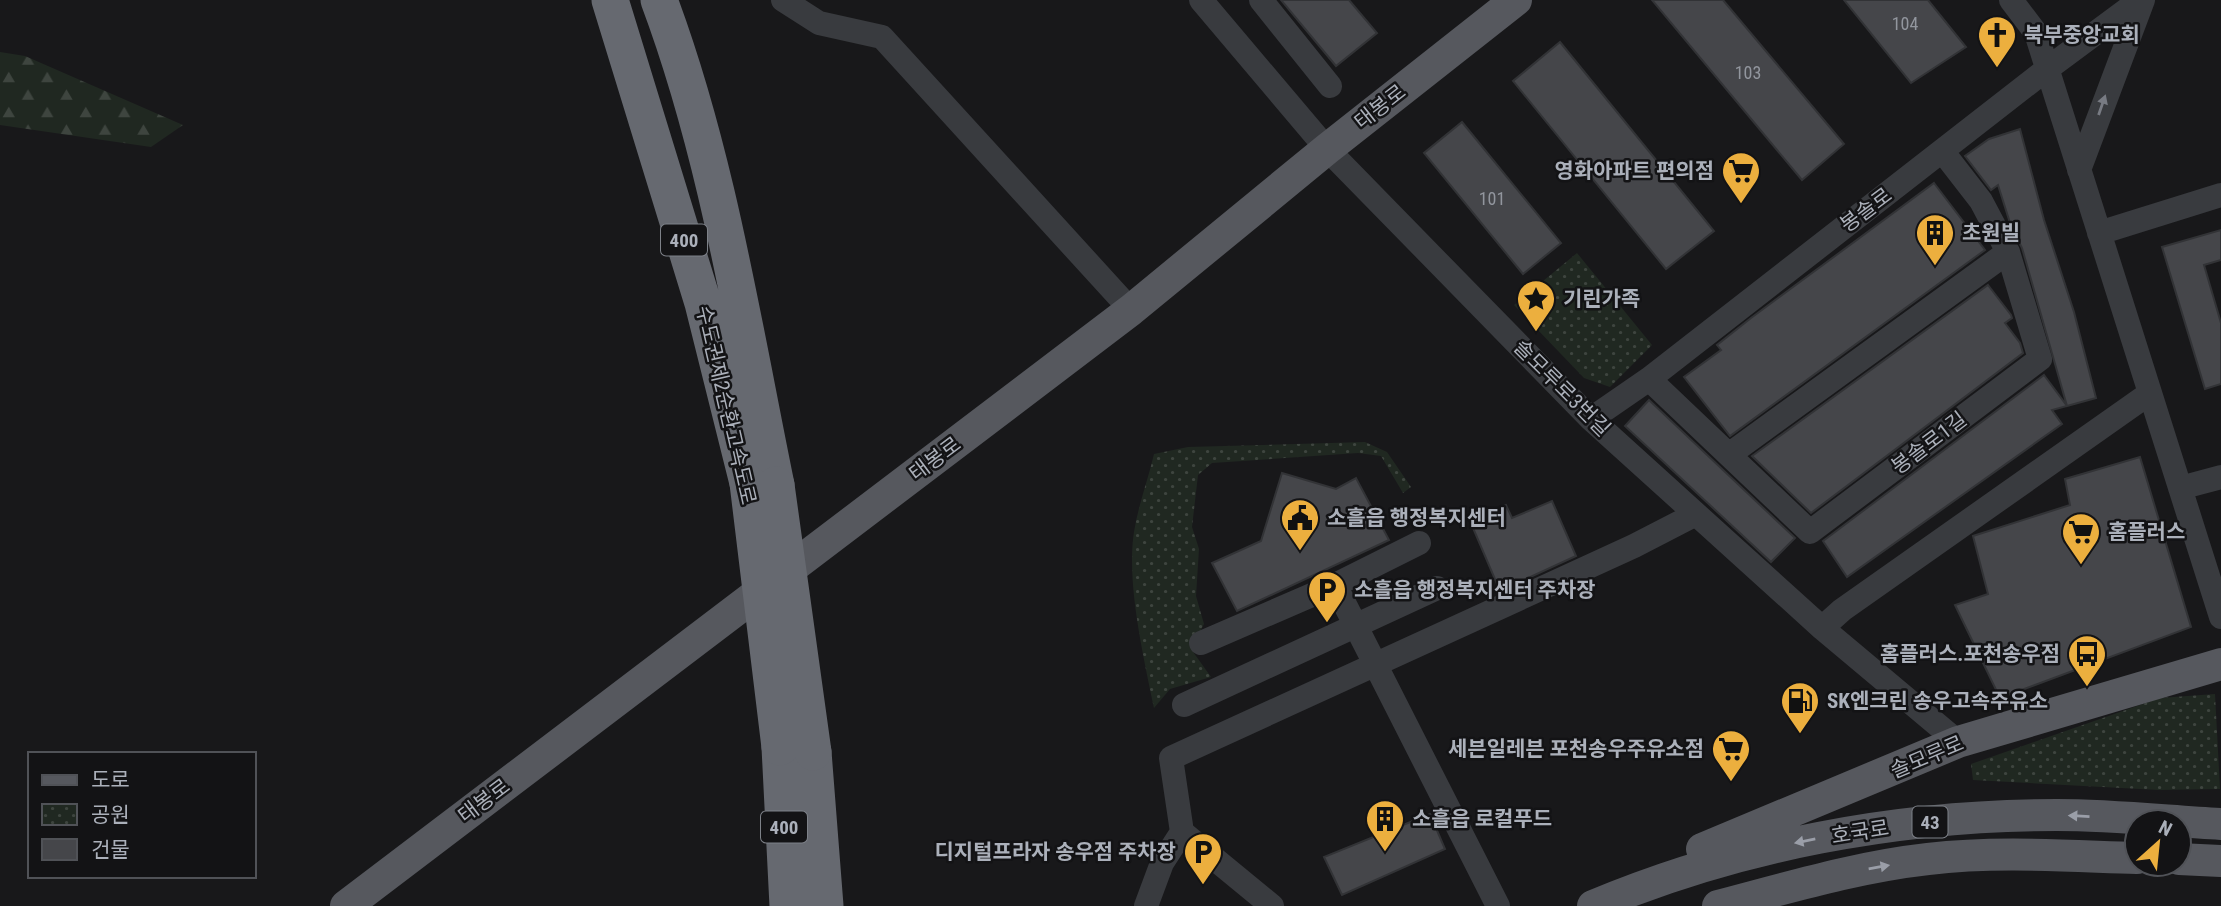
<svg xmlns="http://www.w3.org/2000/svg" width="2221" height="906" viewBox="0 0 2221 906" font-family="'Roboto Condensed','Noto Sans KR',sans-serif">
  <defs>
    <pattern id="forest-firs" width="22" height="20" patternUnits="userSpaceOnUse" patternTransform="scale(1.75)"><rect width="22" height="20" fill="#202821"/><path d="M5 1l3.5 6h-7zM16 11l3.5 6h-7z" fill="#3e453f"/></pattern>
    <pattern id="park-dots" width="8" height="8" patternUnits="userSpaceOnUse" patternTransform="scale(1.75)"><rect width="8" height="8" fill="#202821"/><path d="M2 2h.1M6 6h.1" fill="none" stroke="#3e453f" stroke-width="1.8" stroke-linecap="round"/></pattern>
  </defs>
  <rect width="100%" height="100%" fill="#18181a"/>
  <path fill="url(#forest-firs)" d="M 0,52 L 25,56 L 183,125 L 151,147 L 0,125 Z"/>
  <path fill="url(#park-dots)" d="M 1577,253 L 1652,345 L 1610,387 L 1584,378 L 1514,305 Z
    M 1365,442 L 1387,452 L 1411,487 L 1403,493 L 1381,456 L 1358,453 L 1212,463 L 1198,475 L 1192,527 L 1199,549 L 1196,596 L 1204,624 L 1191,649 L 1211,677 L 1170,689 L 1154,708 C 1144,658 1126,583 1134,532 C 1138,506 1148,480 1154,454 L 1188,447 Z
    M 2215,694 L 2220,789 L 2159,790 L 1973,780 L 1971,764 L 2160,698 Z"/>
  <path fill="#45464a" stroke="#323336" stroke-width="2" d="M 1281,0 L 1349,0 L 1377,33 L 1336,66 Z
    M 1652,0 L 1723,0 L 1844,144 L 1802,180 Z
    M 1844,0 L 1928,0 L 1966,47 L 1911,83 Z
    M 1560,42 L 1714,231 L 1666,269 L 1513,81 Z
    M 1462,122 L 1561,243 L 1523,274 L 1424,153 Z
    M 2020,129 L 2044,220 L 2074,312 L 2096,398 L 2067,406 L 2022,248 L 2011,226 L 1998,185 L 1991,190 L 1965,156 L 1989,139 Z
    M 1934,183 L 1985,250 L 1730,436 L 1684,377 L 1721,350 L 1717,345 L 1751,318 Z
    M 2221,230 L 2221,260 L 2204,265 L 2221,323 L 2221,384 L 2205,389 L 2162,247 Z
    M 1988,285 L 2011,315 L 2012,318 L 2005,323 L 2020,343 L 2023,353 L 1811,513 L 1752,456 Z
    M 2044,375 L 2067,406 L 2052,410 L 2062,424 L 1847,577 L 1823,541 Z
    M 1649,400 L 1795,538 L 1771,562 L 1625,426 Z
    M 2140,457 L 2191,627 L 2000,698 L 1955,605 L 1988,594 L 1973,536 L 2070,505 L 2065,479 Z
    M 1282,473 L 1336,489 L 1356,478 L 1389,540 L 1237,611 L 1212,563 L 1261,541 Z
    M 1552,501 L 1576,556 L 1500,591 L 1470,521 L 1506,505 L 1512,518 Z
    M 1430,814 L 1445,849 L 1342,895 L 1324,857 Z"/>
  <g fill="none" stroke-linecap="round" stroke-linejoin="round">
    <path stroke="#393b3f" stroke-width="24" d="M 783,0 L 819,23 L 882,37 L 1131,310
      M 1201,0 L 1327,149 L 1591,419 L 1822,628 L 1958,742
      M 1261,0 L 1330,86
      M 2011,0 L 2036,33 L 2221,617
      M 2079,170 L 2143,0
      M 2099,233 L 2221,195
      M 1649,379 L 1810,532 L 2040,359 L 2008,252 L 1981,201 L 1943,152
      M 1591,419 L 1649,379 L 2047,69 L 2140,0
      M 1730,454 L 2008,252
      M 2180,488 L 2221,477
      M 1335,585 L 1419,543
      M 1822,628 L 1842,610 L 2150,393
      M 1201,643 L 1335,585 L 1498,906
      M 1184,705 L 1437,588
      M 1146,906 L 1162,863 L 1182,832
      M 1272,906 L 1182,832 L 1171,758 L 1634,546 L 1694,515"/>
    <path stroke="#56585e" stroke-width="32" d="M 1702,849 L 1958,742 L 2221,664
      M 2179,859 L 2221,861
      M 346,906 L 1131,310 L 1327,149 L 1516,0
      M 1593,906 C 1738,845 1899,815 2057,815 C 2112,815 2167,821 2221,824
      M 1718,906 C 1787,888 1856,867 1928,859 C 1997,851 2067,856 2137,858"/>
    <path stroke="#666970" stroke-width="37" d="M 610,0 L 703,303 L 748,483
      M 659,0 C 717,155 743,324 776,485
      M 780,747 L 788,906
      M 813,752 L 825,906"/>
    <path stroke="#666970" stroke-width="37" d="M 748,483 L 780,747
      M 776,485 L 813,752"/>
  </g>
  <defs><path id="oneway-solid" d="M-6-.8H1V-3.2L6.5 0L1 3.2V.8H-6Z" transform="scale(1.75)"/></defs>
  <use fill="#787b83" href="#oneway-solid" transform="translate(2102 105) rotate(-71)"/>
  <g fill="#9a9ea8">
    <use href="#oneway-solid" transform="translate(2079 816) rotate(-177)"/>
    <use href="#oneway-solid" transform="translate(1805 841) rotate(169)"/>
    <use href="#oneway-solid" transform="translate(1879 867) rotate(-10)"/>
  </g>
  <defs>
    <symbol id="church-pin" viewBox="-11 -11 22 30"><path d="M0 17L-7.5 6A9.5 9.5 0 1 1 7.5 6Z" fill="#ecaf3e" stroke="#131315"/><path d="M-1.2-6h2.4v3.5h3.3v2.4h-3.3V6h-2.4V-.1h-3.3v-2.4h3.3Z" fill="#111"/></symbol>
    <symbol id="supermarket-pin" viewBox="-11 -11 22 30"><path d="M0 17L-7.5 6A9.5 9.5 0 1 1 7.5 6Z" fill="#ecaf3e" stroke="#131315"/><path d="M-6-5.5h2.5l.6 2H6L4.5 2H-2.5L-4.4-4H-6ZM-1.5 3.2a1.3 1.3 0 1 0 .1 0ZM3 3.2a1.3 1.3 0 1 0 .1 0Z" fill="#111"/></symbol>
    <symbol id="building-pin" viewBox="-11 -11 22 30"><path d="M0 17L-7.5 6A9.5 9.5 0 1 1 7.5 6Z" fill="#ecaf3e" stroke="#131315"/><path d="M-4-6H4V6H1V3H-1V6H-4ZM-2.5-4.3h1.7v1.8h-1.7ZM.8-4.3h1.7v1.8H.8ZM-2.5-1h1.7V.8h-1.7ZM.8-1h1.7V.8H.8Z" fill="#111"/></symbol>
    <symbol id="sight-pin" viewBox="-11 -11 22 30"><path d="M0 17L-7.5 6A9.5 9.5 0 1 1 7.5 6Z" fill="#ecaf3e" stroke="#131315"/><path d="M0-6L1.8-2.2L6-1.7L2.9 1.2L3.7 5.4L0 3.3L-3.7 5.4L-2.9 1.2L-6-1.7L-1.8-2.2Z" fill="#111"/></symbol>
    <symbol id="civic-pin" viewBox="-11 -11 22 30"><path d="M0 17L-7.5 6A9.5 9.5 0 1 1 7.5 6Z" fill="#ecaf3e" stroke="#131315"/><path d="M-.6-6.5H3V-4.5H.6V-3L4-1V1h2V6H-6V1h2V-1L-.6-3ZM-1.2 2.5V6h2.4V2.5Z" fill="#111"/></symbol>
    <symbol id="parking-pin" viewBox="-11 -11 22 30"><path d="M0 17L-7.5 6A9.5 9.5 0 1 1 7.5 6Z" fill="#ecaf3e" stroke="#131315"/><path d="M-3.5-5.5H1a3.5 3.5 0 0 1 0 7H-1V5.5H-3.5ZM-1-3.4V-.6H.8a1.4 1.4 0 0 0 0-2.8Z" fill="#111"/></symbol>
    <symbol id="bus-pin" viewBox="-11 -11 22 30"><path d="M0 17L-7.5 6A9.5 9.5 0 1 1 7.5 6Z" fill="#ecaf3e" stroke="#131315"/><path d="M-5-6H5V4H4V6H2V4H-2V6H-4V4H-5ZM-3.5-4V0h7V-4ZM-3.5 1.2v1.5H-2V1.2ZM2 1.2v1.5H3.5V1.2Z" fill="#111"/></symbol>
    <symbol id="fuel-pin" viewBox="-11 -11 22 30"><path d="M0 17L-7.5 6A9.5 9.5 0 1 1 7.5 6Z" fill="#ecaf3e" stroke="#131315"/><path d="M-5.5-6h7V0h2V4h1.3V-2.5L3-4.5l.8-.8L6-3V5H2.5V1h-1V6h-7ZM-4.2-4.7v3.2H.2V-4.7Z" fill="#111"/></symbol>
  </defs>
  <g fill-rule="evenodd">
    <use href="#church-pin" x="1975" y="13" width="44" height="60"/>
    <use href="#supermarket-pin" x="1719" y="149" width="44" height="60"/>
    <use href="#building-pin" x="1913" y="211" width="44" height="60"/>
    <use href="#sight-pin" x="1514" y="277" width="44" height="60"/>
    <use href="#civic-pin" x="1278" y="496" width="44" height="60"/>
    <use href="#supermarket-pin" x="2059" y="510" width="44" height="60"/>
    <use href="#parking-pin" x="1305" y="568" width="44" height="60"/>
    <use href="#bus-pin" x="2065" y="632" width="44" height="60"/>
    <use href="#fuel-pin" x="1778" y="679" width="44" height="60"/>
    <use href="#supermarket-pin" x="1709" y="727" width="44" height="60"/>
    <use href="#building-pin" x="1363" y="797" width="44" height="60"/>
    <use href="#parking-pin" x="1181" y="830" width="44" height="60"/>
  </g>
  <g text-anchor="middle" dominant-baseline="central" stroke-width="5" stroke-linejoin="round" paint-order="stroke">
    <g font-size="18" fill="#92969e">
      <text x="1905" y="23">104</text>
      <text x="1748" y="72">103</text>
      <text x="1492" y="198">101</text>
    </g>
    <g fill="#131315" stroke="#7d8188" stroke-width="2">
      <rect x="661" y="224.5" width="46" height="31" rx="5"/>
      <rect x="1912.5" y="806.5" width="35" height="31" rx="5"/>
      <rect x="761" y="811.5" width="46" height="31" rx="5"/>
    </g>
    <g font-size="19" font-weight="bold" fill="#abb0ba">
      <text x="684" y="240">400</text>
      <text x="1930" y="822">43</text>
      <text x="784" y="827">400</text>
    </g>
    <g font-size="21" font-weight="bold" fill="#abb0ba" stroke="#131315" text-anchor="start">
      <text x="2024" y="35">북부중앙교회</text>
      <text x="1714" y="171" text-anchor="end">영화아파트 편의점</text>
      <text x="1962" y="233">초원빌</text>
      <text x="1563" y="299">기린가족</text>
      <text x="1327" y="518">소흘읍 행정복지센터</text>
      <text x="2108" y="532">홈플러스</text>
      <text x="1354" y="590">소흘읍 행정복지센터 주차장</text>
      <text x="2060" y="654" text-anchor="end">홈플러스.포천송우점</text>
      <text x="1827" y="701">SK엔크린 송우고속주유소</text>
      <text x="1704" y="749" text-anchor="end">세븐일레븐 포천송우주유소점</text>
      <text x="1412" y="819">소흘읍 로컬푸드</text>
      <text x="1176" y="852" text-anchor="end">디지털프라자 송우점 주차장</text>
    </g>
    <g font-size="21" fill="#abb0ba" stroke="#131315">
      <text transform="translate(1380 107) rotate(-38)">태봉로</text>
      <text transform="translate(1866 210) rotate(-37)">봉솔로</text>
      <text transform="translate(1562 388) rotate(45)">솔모루로3번길</text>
      <text transform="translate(726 405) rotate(77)">수도권제2순환고속도로</text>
      <text transform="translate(1929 443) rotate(-37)">봉솔로1길</text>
      <text transform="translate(935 459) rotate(-37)">태봉로</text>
      <text transform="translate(1927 757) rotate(-23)">솔모루로</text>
      <text transform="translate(484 801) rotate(-37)">태봉로</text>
      <text transform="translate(1860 832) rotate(-9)">호국로</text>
    </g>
  </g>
  <rect x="28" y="752" width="228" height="126" fill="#131315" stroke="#505257" stroke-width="2"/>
  <rect x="42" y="775" width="35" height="10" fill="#56585e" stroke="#505257" stroke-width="2"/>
  <text x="91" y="787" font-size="21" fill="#abb0ba">도로</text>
  <rect x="42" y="804" width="35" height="21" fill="url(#park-dots)" stroke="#505257" stroke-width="2"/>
  <text x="91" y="822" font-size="21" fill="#abb0ba">공원</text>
  <rect x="42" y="839" width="35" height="21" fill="#45464a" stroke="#505257" stroke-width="2"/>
  <text x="91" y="857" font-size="21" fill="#abb0ba">건물</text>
  <g transform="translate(2158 843) rotate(27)"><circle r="33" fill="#131315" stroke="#505257" stroke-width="2"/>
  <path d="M0-5L12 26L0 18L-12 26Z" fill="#ecaf3e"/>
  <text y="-10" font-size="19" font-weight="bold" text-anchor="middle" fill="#abb0ba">N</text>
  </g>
</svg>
